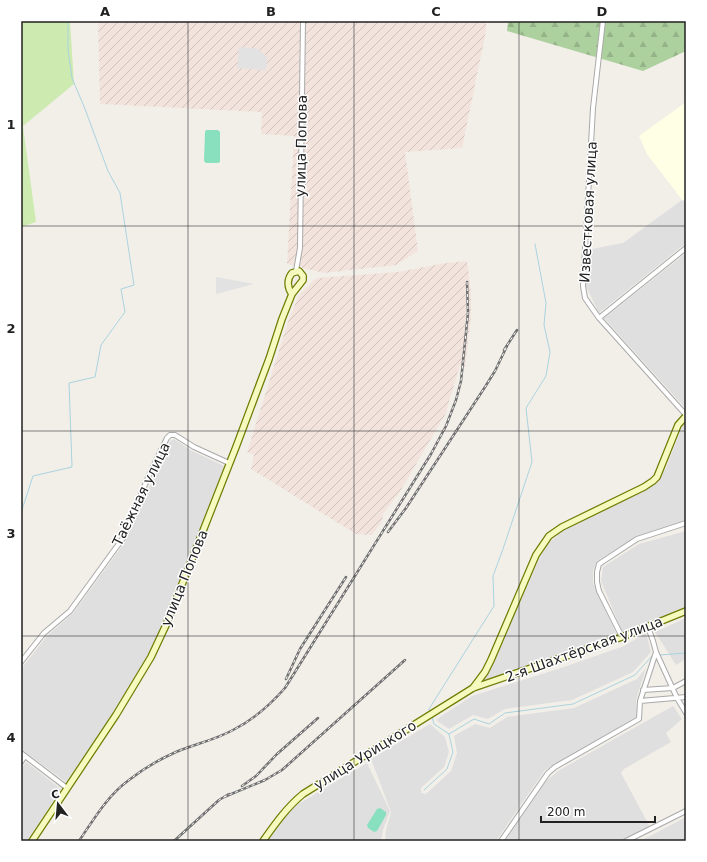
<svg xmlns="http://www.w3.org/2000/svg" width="707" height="862" viewBox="0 0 707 862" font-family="'DejaVu Sans',sans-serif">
  <defs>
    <pattern id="military-furrows" width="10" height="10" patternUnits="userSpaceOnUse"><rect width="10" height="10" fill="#f3e3dd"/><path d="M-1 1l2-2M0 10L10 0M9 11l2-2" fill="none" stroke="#d0c2bd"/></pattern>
    <pattern id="forest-firs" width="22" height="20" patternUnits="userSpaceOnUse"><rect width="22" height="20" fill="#add19e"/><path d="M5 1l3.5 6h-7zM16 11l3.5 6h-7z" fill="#95b388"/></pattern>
  </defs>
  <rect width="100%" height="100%" fill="#f2efe9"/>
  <path fill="#e0dfdf" d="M 686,197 L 686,243 L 599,313 L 586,286 L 592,249 L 623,243 Z
    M 686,253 L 686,409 L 604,318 Z
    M 686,422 L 686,522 L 636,537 L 597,561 L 593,571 L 593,583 L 618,637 L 481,684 L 494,662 L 540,557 L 548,544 L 564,530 L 645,490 L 655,483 L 666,468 L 682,427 Z
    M 174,439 L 192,451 L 224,466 L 152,652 L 104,728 L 66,782 L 21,749 L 21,669 L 47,636 L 73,613 L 125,542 L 170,441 Z
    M 686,531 L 686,607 L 650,623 L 623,634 L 601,581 L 603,567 L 639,544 Z
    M 686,618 L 686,659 L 676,665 L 655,632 Z
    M 646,633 L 651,652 L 633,672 L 572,700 L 505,709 L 488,719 L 473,715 L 449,729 L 437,721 L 437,719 L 472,696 L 564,667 L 624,646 Z
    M 646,668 L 636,700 L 637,717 L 545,770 L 496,841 L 385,841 L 386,830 L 391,812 L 371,759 L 430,724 L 445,737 L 449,752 L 444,767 L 421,788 L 421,793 L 426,794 L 451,771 L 457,753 L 454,736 L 475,724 L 490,728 L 507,717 L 574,708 L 637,679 Z
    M 673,706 L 682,719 L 666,733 L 671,742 L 624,769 L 621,773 L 650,827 L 624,839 L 623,841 L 505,841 L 546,781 L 558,771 Z
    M 26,762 L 61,789 L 27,841 L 21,841 L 21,770 Z
    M 367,763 L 390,811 L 383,830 L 381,841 L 268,841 L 277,827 L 295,806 Z
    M 686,817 L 686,841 L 639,841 L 652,835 Z"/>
  <path fill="#ffffe5" d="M 686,102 L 686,198 L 683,201 L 647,154 L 639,136 Z"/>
  <path fill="url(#military-furrows)" d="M 98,21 L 486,21 L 486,31 L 462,148 L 405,152 L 418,251 L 396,265 L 324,273 L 287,264 L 294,136 L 261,134 L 262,112 L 100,104 Z
    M 467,261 L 471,292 L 471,316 L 465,367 L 460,365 L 445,415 L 399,493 L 383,514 L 382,521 L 372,535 L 356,534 L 251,469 L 254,455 L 247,452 L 289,319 L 299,295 L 314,280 L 318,278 L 398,272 L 446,263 Z"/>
  <path fill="#cdebb0" d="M 21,21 L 70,21 L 74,84 L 23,126 L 36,222 L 21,227 Z"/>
  <path fill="url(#forest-firs)" d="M 508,21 L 686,21 L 686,51 L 643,71 L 507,31 Z"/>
  <path fill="#88e0be" d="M 206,130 L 218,130 L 220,132 L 220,162 L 218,163 L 206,163 L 204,161 L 205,132 Z
    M 380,808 L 386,812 L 386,815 L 377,831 L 374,832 L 368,828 L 367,825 L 377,809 Z"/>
  <path fill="#e2e2e2" d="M 239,47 L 258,49 L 267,57 L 266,70 L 237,68 Z
    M 216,277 L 254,284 L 216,294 Z"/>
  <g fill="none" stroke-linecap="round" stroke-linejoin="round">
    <path stroke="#aad3df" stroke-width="1" d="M 21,513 L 33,476 L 72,467 L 69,383 L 95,377 L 101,345 L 125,312 L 121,289 L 134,285 L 120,193 L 108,171 L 85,109 L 72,78 L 68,50 L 68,21
      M 659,655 L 686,653
      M 430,712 L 429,709 L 494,606 L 493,576 L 503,549 L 532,462 L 526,408 L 546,376 L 550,352 L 544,325 L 546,303 L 535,244
      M 449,734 L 474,719 L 489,724 L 505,713 L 573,704 L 635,675 L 652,656 L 654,656
      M 424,790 L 447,769 L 453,752 L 449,734 L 434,724 L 432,717"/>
    <defs>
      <path id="street" d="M 603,21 L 593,108 L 583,286 L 585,298 L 599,318 L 686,415
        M 296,271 L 300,248 L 303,21
        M 599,318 L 686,248
        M 622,637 L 599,591 L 597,582 L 597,572 L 599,564 L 637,539 L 686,523
        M 656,652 L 677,698 L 686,713
        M 21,662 L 44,633 L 70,611 L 123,538 L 149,475 L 167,438 L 170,435 L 175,435 L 194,447 L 229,463
        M 643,690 L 673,688 L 686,681
        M 640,701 L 686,697
        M 21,753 L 67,788
        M 21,762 L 25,756
        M 501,841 L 548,773 L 555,767 L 639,719 L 640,701 L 656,652 L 653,641 L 648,627
        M 626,841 L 686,811"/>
      <path id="secondary" d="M 473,688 L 485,672 L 491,660 L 536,555 L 549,536 L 562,527 L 644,487 L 653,481 L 657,477 L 678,425 L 686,416
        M 32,841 L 116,715 L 151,657 L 166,625 L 236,447 L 269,359 L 282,319 L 292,294 L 303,280 L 303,276 L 299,271 L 292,273 C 287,279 287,287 292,294
        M 263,841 C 275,824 287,807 303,794 L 473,688 L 622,637 L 686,611"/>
    </defs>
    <use href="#street" stroke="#a9a9a9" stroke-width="6"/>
    <use href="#secondary" stroke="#707d05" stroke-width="8"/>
    <use href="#street" stroke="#fff" stroke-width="4"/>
    <use href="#secondary" stroke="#f7fabf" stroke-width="5.5"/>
    <defs>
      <path id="rail" d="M 504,350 L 517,330
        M 388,532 L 406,508 L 485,387 L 495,371 L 507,346
        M 286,679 L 300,649 L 346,577
        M 242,786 L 256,776 L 277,754 L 318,718
        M 224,797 L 265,780 L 282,770 L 405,660
        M 79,841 C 94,819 107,796 129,780 C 143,769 160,759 176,752 C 195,744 215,740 233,730 C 253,720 270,705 285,688 L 431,454 L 446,426 L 456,400 L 461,381 L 468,313 L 467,282
        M 174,841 L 219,800 L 229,794"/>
    </defs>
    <use href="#rail" stroke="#707070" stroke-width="2.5"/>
    <use href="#rail" stroke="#fff" stroke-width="1" stroke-dasharray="3" stroke-linecap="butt"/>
  </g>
  <path fill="none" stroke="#222" stroke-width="1" stroke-opacity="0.55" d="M 188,21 L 188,841M 354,21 L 354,841M 519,21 L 519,841M 21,226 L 686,226M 21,431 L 686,431M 21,636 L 686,636"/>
  <g text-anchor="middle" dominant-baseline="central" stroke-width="3" stroke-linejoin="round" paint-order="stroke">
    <g font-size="14" fill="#222" stroke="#fff">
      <text transform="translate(301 146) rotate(-89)">улица Попова</text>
      <text transform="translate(588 212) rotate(-87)">Известковая улица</text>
      <text transform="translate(141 494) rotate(-64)">Таёжная улица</text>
      <text transform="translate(184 578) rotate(-68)">улица Попова</text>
      <text transform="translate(584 649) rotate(-20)">2-я Шахтёрская улица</text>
      <text transform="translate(365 755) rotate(-32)">улица Урицкого</text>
    </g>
  </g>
  <rect width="707" height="862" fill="none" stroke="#ffffff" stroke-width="44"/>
  <g transform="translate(58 804) rotate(344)" stroke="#ffffff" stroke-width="3" paint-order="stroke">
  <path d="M0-3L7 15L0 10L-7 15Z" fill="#222222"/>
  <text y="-6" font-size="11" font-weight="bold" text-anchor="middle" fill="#222222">С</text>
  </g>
  <path d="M541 816v6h114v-6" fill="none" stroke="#222222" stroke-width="2"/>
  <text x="547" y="816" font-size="12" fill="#222222" stroke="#ffffff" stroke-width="3" paint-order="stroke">200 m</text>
  <rect x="22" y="22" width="663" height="818" fill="none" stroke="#222" stroke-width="1.5"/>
  <g font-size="13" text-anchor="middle" font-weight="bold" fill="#222">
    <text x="105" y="16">A</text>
    <text x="271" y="16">B</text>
    <text x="436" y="16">C</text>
    <text x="602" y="16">D</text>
    <text x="11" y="129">1</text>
    <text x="11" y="333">2</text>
    <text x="11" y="538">3</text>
    <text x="11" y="742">4</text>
  </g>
</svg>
